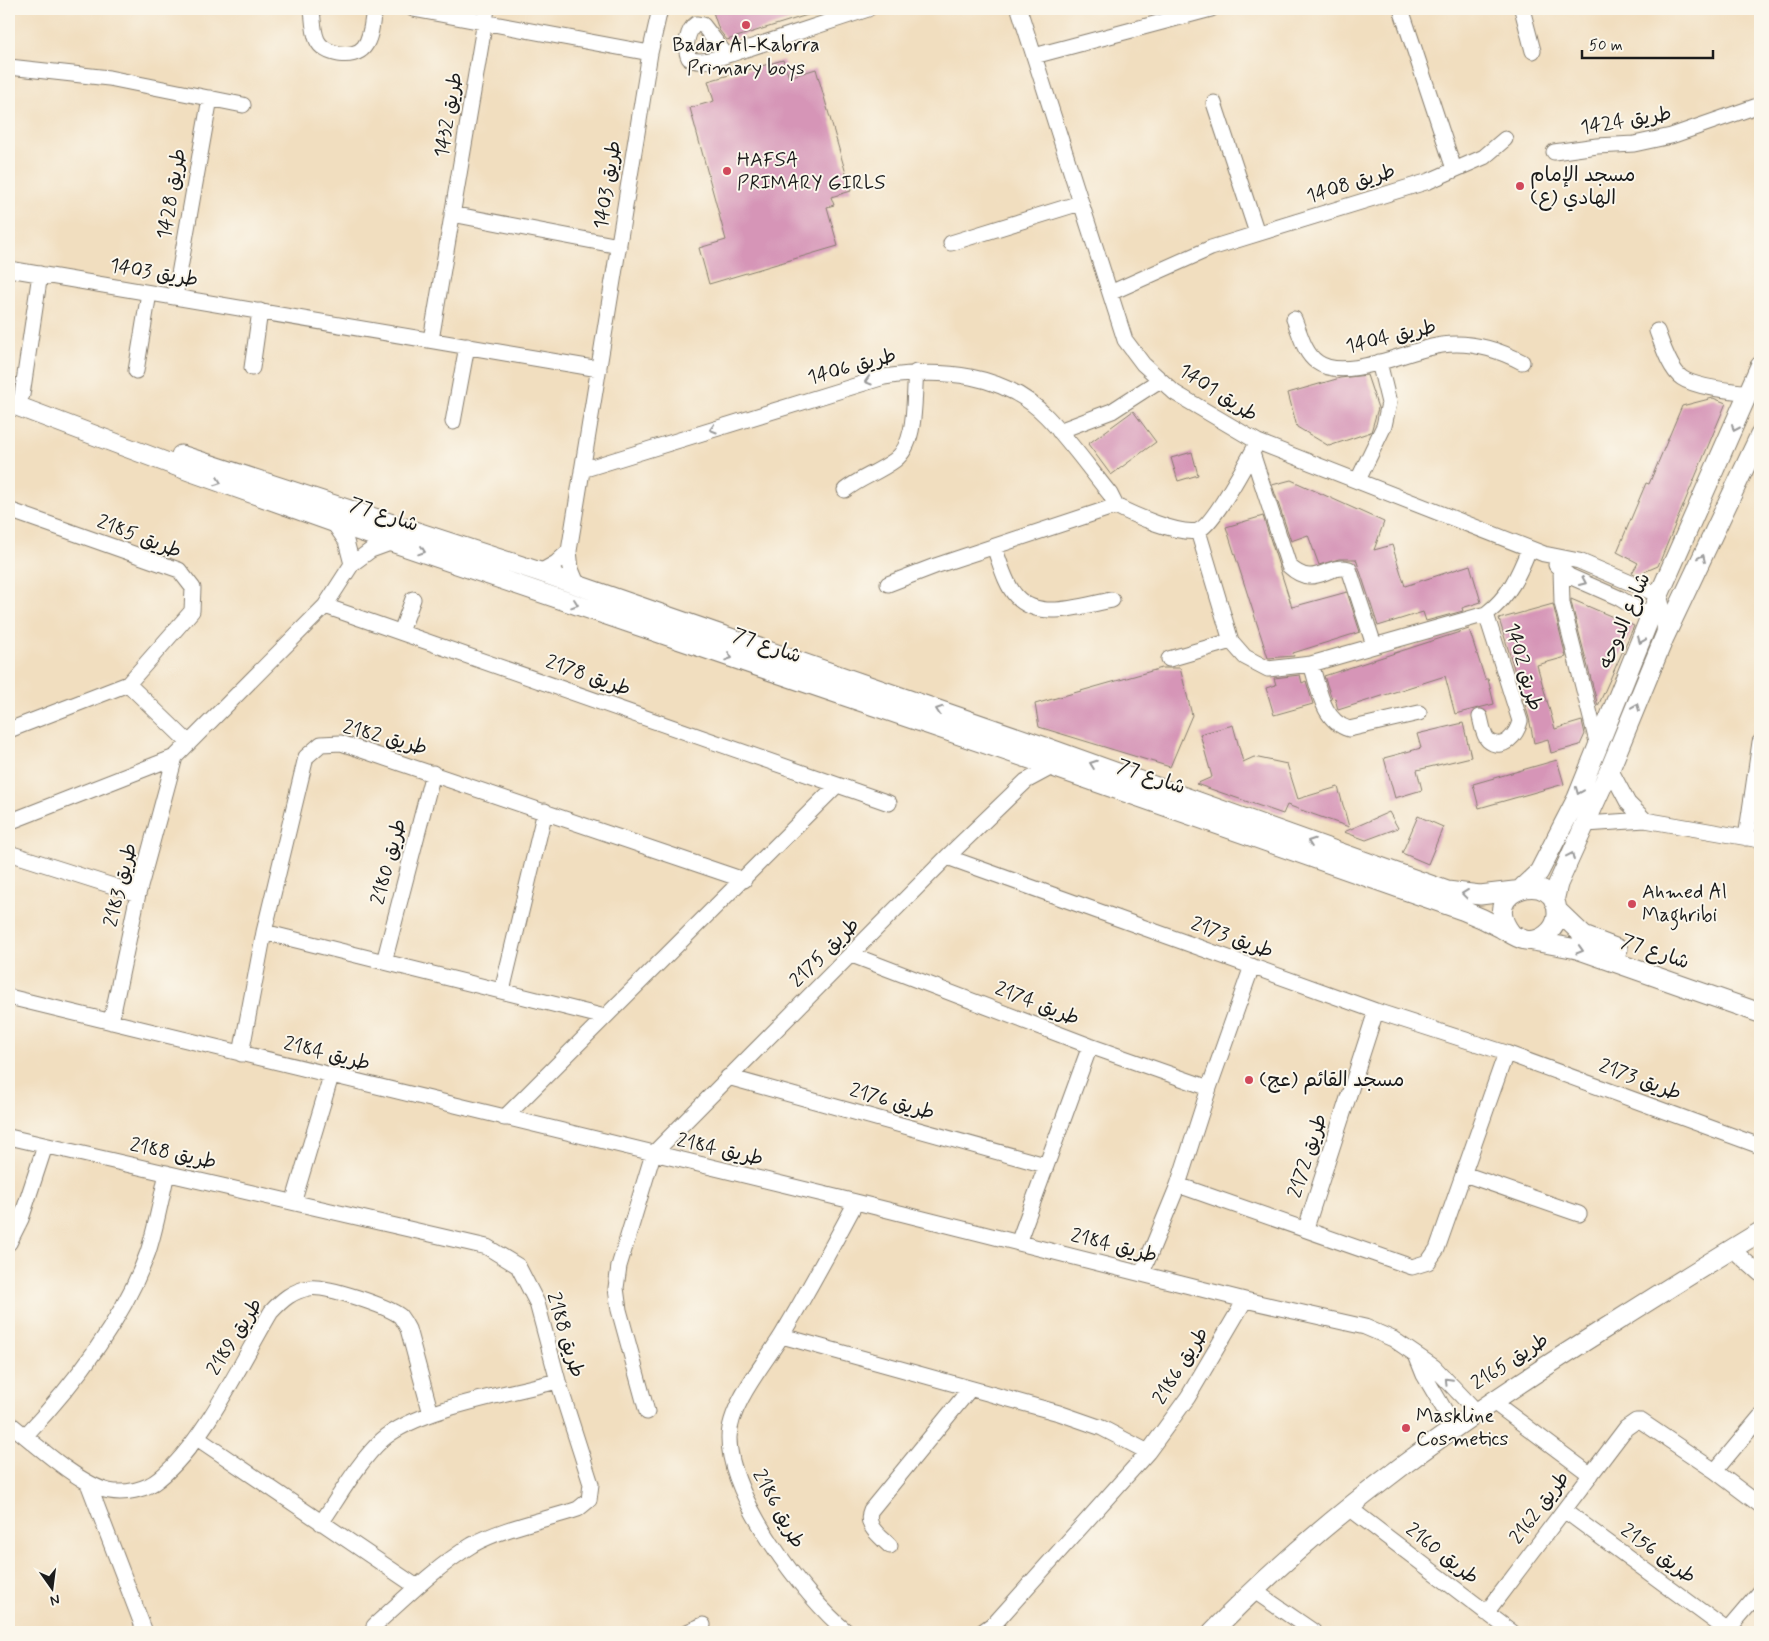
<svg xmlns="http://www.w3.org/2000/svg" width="1769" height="1641" viewBox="0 0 1769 1641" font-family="Mynerve,'Playpen Sans Arabic',sans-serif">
  <rect width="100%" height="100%" fill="#fbf7ec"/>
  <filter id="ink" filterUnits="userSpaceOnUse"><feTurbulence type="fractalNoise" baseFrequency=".02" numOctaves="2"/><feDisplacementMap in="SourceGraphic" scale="10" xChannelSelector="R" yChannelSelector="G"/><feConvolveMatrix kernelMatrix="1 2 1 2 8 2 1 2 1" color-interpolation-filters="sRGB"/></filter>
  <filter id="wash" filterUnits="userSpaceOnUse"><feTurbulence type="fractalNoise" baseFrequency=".0096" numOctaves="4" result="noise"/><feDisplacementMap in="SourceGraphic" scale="20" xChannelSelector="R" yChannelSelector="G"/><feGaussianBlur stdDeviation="1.12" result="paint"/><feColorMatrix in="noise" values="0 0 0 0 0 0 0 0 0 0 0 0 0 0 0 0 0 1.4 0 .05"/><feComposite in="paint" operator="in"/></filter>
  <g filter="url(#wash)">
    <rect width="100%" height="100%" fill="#f1debf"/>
    <g id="blocks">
      <path fill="#d695b7" d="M 712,9 L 816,9 L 817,12 L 727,40 L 719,30 Z
        M 783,60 L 789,77 L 816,69 L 851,191 L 831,197 L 834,205 L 827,207 L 838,246 L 709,284 L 699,248 L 726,240 L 690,108 L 714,101 L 708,81 Z
        M 1367,375 L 1378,408 L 1371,432 L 1329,446 L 1297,427 L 1288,393 L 1340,378 Z
        M 1713,398 L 1726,403 L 1658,566 L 1637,575 L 1632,573 L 1638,563 L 1617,552 L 1646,483 L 1649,484 L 1682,406 Z
        M 1133,411 L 1156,442 L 1111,475 L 1088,444 Z
        M 1192,452 L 1198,475 L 1178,481 L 1171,458 Z
        M 1291,480 L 1384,522 L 1374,550 L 1392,545 L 1405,586 L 1470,565 L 1481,602 L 1462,608 L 1463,611 L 1426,621 L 1423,612 L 1378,626 L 1356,559 L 1339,559 L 1319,565 L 1308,535 L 1291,541 L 1272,485 Z
        M 1263,516 L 1292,607 L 1347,592 L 1360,632 L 1293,653 L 1294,656 L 1268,658 L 1226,527 Z
        M 1571,599 L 1634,626 L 1598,706 L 1571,602 Z
        M 1553,604 L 1566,657 L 1537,665 L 1555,729 L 1582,721 L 1585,734 L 1580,745 L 1551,753 L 1548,739 L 1534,743 L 1529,718 L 1499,619 Z
        M 1469,629 L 1485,679 L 1488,679 L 1494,704 L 1455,714 L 1445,676 L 1338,710 L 1335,698 L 1332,699 L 1324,676 Z
        M 1162,668 L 1180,668 L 1192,715 L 1170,767 L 1039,727 L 1035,704 Z
        M 1300,675 L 1302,683 L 1306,681 L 1313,704 L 1274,715 L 1266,688 L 1276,685 L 1274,678 Z
        M 1463,723 L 1471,757 L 1417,770 L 1422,790 L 1395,798 L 1384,758 L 1421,748 L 1417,734 Z
        M 1233,725 L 1243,762 L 1254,757 L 1287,764 L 1298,799 L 1338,787 L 1349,827 L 1287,805 L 1283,814 L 1196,784 L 1212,777 L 1200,734 Z
        M 1557,760 L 1564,784 L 1479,808 L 1473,784 Z
        M 1389,812 L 1398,828 L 1366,840 L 1344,832 Z
        M 1418,816 L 1443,827 L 1428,864 L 1402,853 Z"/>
    </g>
  </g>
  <g filter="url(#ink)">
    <use href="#blocks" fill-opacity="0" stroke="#867d6e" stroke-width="1"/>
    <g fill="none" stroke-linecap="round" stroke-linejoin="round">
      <defs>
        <path id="minor" d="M 312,9 C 313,18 313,31 317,40 C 323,55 354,60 364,47 C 372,37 372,20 374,9
          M 413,9 L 650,53
          M 1019,9 L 1125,340 L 1143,364 L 1175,393 L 1258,442 L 1544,554 L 1579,561 L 1659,595 L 1665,617 L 1664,635
          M 1401,9 L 1454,169
          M 1522,9 L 1533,51
          M 726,55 L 703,25 L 696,24 C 687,30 684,48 689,58 C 699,66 719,57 731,54 L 868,9
          M 1034,56 L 1211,9
          M 9,67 L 109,78 L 243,105
          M 1214,103 L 1257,233
          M 1554,152 L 1597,146 L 1634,144 L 1671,136 L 1760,105
          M 452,214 L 619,246
          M 951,243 L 1080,203
          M 9,269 L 599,369
          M 1110,293 L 1211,248 L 1429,181 L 1484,157 L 1505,139
          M 175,297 L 210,98
          M 1294,319 C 1300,333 1304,353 1317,362 C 1345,383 1410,349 1442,345 C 1471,341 1497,349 1522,362
          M 1657,331 C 1662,344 1670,370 1682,378 C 1697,388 1733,391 1750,393
          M 431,340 L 487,9
          M 252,368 L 260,311
          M 136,371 L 149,293
          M 22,395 L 40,274
          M 453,422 L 467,346
          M 1059,431 L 1112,411 L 1160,380
          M 1252,453 L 1289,566 C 1315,590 1326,563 1349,569 L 1374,645
          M 582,470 L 884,377 C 941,368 1005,373 1047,417 C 1070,441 1089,468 1110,494 L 1116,506 C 1133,515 1179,535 1197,531 C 1213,527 1248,459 1258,442
          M 1358,480 L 1384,426 L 1389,403 L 1379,362
          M 845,490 C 860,478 879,472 895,460 C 918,442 913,398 916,372
          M 9,510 L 179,570 L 193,588 L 192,611 L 128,684
          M 333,522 L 346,541 L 352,564
          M 1198,531 L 1231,641 L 1245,657 L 1268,669 L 1311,664 L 1486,614 C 1509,597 1519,574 1529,549
          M 994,547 C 1000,562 1005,584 1016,596 C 1039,622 1083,605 1112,600
          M 1556,565 L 1569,576 L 1619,598 L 1650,617
          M 1561,570 L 1562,603 L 1598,746
          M 540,572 L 556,563 L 569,551
          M 888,584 L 935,566 L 1116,506
          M 578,586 L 571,569 L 569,551 L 650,53 L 660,9
          M 325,606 L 889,803
          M 401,632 L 413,599
          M 1169,659 L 1231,641
          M 1311,664 C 1319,688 1322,721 1349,729 L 1419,713
          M 1480,717 C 1482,724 1483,735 1488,740 C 1503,753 1517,734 1520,721 L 1486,614
          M 9,730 L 128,684 L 189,743
          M 1645,820 L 1760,840
          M 9,822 L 175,757 L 325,606 L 352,564 L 371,550 L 393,542
          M 1586,824 L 1645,820 L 1628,803 L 1610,769
          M 1746,838 L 1760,742
          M 9,853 L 138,894
          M 947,857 L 1376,1011 L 1506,1053 L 1760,1146
          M 264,932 L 605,1017
          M 852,955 L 1090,1046 L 1209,1088
          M 384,962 L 433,773
          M 502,991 L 545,811
          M 9,997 L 856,1202 L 1245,1300 L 1365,1327 L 1393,1339 L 1434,1367 L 1476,1411
          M 111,1022 L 138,894 L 175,757
          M 241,1054 L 264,932 L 306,757 L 321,744 L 341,743 L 744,880
          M 728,1077 L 1045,1165
          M 504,1118 L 837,785
          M 9,1137 L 487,1247 L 518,1266 L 537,1303 L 558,1381 L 591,1484 L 589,1500 L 578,1509 C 545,1520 502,1528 472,1545 C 436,1567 405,1598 374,1626
          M 1464,1174 L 1579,1214
          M 1178,1185 L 1412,1267 L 1428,1262 L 1437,1249 L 1506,1053
          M 294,1200 L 331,1076
          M 1306,1228 L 1376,1011
          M 9,1243 L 21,1219 L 45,1146
          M 1018,1243 L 1090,1046
          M 1732,1249 L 1760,1274
          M 1142,1273 L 1178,1185 L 1209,1088 L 1252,966
          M 782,1336 L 1059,1413 L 1102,1428 L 1148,1452
          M 1416,1355 L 1424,1375 L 1454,1426
          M 1492,1401 L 1591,1475
          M 647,1412 L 619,1310 L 616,1288 L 619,1266 L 653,1154 L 947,857 L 1026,781 L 1052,767
          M 9,1423 C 33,1442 80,1485 109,1491 C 125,1494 146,1490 159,1479 C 204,1443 241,1362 271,1312 C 282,1300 292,1291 309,1288 C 325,1285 387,1306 400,1316 C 403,1320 406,1325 408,1329 L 431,1414
          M 25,1436 C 75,1383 123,1321 148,1252 C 156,1227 161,1199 167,1173
          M 197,1438 L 417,1587
          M 1715,1471 L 1760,1417
          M 88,1483 L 145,1632
          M 1348,1507 L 1512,1632
          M 1564,1510 L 1728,1631
          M 321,1523 C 339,1497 359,1461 382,1440 C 416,1409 511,1393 558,1381
          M 890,1546 C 880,1536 864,1526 871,1510 L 970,1389
          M 1253,1590 L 1314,1632
          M 1486,1613 L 1626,1428 L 1636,1421 L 1641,1421 L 1715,1471 L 1760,1505
          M 687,1632 L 703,1625
          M 847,1632 C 803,1596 729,1497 729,1438 C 729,1405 765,1363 782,1335 C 808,1291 832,1247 856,1202
          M 982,1632 L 996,1622 L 1148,1452 L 1188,1397 L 1245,1300
          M 1726,1632 L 1760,1592"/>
        <path id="tertiary" d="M 9,403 L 192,472 L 333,522 L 1039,762 L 1462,910 C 1475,915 1488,921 1501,928 C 1508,932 1516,938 1525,940 C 1540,943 1556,931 1557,915 C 1559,867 1476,888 1511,933
          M 181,455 L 540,572 L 1045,747 L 1447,891 L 1480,895 L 1514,891
          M 1523,887 L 1539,872 L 1577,798 L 1659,595 L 1760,366
          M 1554,901 L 1558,884 L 1610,769 L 1664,638 L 1760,435
          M 1557,910 L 1584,936 L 1618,949
          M 1533,941 L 1577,949 L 1760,1013
          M 1212,1632 C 1332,1508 1467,1415 1612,1324 C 1661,1293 1710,1262 1760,1232"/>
      </defs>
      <use href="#minor" stroke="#867d6e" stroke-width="17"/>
      <use href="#tertiary" stroke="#867d6e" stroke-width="21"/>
      <use href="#minor" stroke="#fff" stroke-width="15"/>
      <use href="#tertiary" stroke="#fff" stroke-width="19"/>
    </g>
    <defs><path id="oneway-chevron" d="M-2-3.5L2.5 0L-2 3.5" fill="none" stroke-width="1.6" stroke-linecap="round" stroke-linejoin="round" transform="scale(1.25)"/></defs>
    <g stroke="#999">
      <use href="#oneway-chevron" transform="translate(868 381) rotate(163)"/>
      <use href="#oneway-chevron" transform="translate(1735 428) rotate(114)"/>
      <use href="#oneway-chevron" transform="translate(713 429) rotate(163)"/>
      <use href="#oneway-chevron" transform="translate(218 482) rotate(20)"/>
      <use href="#oneway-chevron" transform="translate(422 551) rotate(19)"/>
      <use href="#oneway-chevron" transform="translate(1702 558) rotate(-65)"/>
      <use href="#oneway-chevron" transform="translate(1583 582) rotate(24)"/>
      <use href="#oneway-chevron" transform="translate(575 604) rotate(19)"/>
      <use href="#oneway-chevron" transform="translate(1641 640) rotate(112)"/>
      <use href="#oneway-chevron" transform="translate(729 657) rotate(19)"/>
      <use href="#oneway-chevron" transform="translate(1636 707) rotate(-68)"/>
      <use href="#oneway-chevron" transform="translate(939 710) rotate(-161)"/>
      <use href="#oneway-chevron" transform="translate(1093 764) rotate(-160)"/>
      <use href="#oneway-chevron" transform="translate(1579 791) rotate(112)"/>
      <use href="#oneway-chevron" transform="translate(1311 842) rotate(-160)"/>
      <use href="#oneway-chevron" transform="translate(1571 856) rotate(-65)"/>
      <use href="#oneway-chevron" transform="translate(1465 894) rotate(-173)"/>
      <use href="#oneway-chevron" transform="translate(1580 950) rotate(17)"/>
      <use href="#oneway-chevron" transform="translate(1448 1381) rotate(-133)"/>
    </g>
  </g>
  <g fill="#d1495b" stroke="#fbf7ec" stroke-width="2">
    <circle cx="746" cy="25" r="5"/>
    <circle cx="727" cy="171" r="5"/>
    <circle cx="1520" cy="186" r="5"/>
    <circle cx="1632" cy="904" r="5"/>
    <circle cx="1249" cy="1080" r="5"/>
    <circle cx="1406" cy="1428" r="5"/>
  </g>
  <g text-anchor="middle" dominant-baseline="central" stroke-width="4" stroke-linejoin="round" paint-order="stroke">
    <g font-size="20" fill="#1c1c1c" stroke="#fbf7ec" text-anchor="start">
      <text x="746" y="45" text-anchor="middle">Badar Al-Kabrra<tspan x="746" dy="23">Primary boys</tspan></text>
      <text x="737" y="160">HAFSA<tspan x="737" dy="23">PRIMARY GIRLS</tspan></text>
      <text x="1530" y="175">مسجد الإمام<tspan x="1530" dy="23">الهادي (ع)</tspan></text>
      <text x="1642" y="892">Ahmed Al<tspan x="1642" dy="23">Maghribi</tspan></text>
      <text x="1259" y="1080">مسجد القائم (عج)</text>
      <text x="1416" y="1416">Maskline<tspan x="1416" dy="23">Cosmetics</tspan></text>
    </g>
    <g font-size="20" fill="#1c1c1c" stroke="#fbf7ec">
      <text transform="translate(449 115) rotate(-80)">طريق 1432</text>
      <text transform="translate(1626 121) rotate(-9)">طريق 1424</text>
      <text transform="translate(1351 184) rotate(-17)">طريق 1408</text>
      <text transform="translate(608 185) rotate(-81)">طريق 1403</text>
      <text transform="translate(172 194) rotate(-80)">طريق 1428</text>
      <text transform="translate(154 273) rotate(10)">طريق 1403</text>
      <text transform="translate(1391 337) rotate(-13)">طريق 1404</text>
      <text transform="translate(852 367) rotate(-15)">طريق 1406</text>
      <text transform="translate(1218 393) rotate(33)">طريق 1401</text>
      <text transform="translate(384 515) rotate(18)">شارع 77</text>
      <text transform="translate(139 537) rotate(21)">طريق 2185</text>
      <text transform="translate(1625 621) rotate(-67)">شارع الدوحه</text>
      <text transform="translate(767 646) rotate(19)">شارع 77</text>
      <text transform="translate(1523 667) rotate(74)">طريق 1402</text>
      <text transform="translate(588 676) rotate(19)">طريق 2178</text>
      <text transform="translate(385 738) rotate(15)">طريق 2182</text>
      <text transform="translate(1151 777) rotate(19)">شارع 77</text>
      <text transform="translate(389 862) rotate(-75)">طريق 2180</text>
      <text transform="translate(121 885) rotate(-76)">طريق 2183</text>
      <text transform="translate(1232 938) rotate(20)">طريق 2173</text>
      <text transform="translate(1655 952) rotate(19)">شارع 77</text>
      <text transform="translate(825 953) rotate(-45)">طريق 2175</text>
      <text transform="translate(1037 1004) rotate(21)">طريق 2174</text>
      <text transform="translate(327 1054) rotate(14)">طريق 2184</text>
      <text transform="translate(1640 1080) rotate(20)">طريق 2173</text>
      <text transform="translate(892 1102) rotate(16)">طريق 2176</text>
      <text transform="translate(720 1150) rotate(13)">طريق 2184</text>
      <text transform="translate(173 1154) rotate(12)">طريق 2188</text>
      <text transform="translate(1308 1156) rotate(-72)">طريق 2172</text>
      <text transform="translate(1114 1246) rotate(14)">طريق 2184</text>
      <text transform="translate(565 1335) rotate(73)">طريق 2188</text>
      <text transform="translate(235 1337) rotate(-58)">طريق 2189</text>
      <text transform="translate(1510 1362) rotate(-33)">طريق 2165</text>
      <text transform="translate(1181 1366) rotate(-58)">طريق 2186</text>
      <text transform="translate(1540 1508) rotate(-53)">طريق 2162</text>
      <text transform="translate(778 1509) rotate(61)">طريق 2186</text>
      <text transform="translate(1442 1554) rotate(38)">طريق 2160</text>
      <text transform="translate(1658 1554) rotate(36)">طريق 2156</text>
    </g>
  </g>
  <rect width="1769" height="1641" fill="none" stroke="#fbf7ec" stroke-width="30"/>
  <g transform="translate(52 1588) rotate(166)" stroke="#fbf7ec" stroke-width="4" paint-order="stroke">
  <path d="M0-4L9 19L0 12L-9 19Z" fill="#1c1c1c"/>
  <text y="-8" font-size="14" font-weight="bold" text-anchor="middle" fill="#1c1c1c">N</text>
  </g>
  <path d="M1582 50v8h131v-8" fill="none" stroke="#1c1c1c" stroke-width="2.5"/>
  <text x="1589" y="50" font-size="15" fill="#1c1c1c" stroke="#fbf7ec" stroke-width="4" paint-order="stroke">50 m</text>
</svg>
